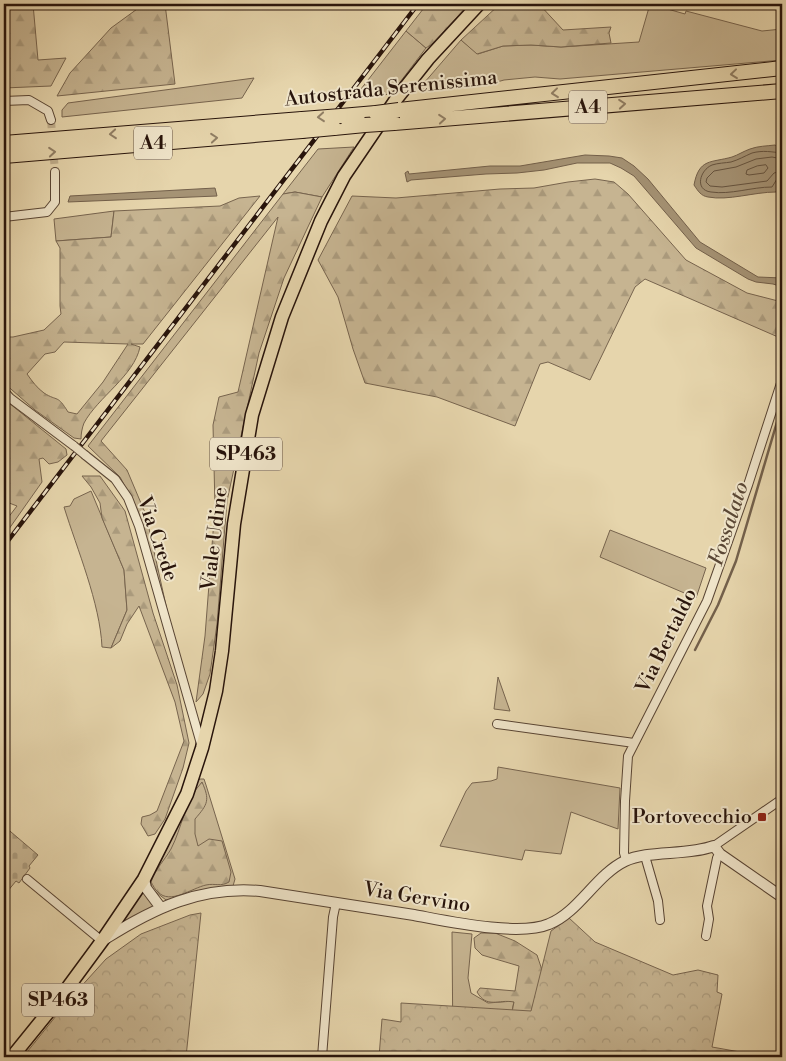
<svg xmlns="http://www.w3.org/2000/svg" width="786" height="1061" viewBox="0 0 786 1061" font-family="'Libre Bodoni',serif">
  <defs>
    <pattern id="forest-firs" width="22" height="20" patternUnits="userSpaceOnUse" patternTransform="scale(1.25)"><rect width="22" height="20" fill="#c6b491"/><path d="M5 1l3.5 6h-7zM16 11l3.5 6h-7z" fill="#aa9a7c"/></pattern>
    <pattern id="cemetery-stones" width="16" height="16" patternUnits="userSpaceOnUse" patternTransform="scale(1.25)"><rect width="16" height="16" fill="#c6b491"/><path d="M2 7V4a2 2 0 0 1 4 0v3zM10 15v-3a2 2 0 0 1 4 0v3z" fill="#aa9a7c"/></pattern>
    <pattern id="park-crowns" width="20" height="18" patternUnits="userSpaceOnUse" patternTransform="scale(1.25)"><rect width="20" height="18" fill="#c6b491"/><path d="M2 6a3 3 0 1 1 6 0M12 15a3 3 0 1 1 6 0" fill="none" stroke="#aa9a7c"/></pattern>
  </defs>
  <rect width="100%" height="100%" fill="#e6d5ac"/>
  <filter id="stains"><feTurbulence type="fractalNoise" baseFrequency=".004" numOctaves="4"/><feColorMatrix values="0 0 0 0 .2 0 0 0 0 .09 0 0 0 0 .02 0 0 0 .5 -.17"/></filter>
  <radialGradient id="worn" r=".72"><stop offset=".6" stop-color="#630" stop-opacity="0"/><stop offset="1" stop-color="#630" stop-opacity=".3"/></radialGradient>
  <path fill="#c6b491" stroke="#77644e" d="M 650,4 L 685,14 L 686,11 L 762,31 L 782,29 L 782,60 L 560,79 L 535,77 L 504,80 L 483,86 L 418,90 L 461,40 L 478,54 L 503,46 L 531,45 L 561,47 L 639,42 Z
    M 406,31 L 426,48 L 391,94 L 354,98 Z
    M 254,78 L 242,98 L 62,117 L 62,110 L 68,103 Z
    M 354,147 L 322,197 L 295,192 L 283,194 L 318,149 Z
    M 114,211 L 111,237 L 56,241 L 54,219 Z
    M 91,491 L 124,570 L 127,610 L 111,648 L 102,647 C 100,603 77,549 64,507 L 70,506 L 74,499 Z
    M 610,530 L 706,568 L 696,598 L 600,557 Z
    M 498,677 L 510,711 L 494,709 Z
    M 498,767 L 620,788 L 618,829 L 571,812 L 561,854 L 525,850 L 522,860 L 440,846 L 466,791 L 472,783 L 491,781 L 497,779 Z
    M 200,779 L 204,779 L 206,785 L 235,879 L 233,886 L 166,900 L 152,889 L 151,882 L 180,821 L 197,782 Z
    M 142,891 L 153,903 L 154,907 L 129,921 L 126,920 L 125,917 Z
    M 452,932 L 472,934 L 468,978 L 471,993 L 488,1003 L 514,1001 L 503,1057 L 453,1057 Z"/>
  <path fill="url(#forest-firs)" stroke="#77644e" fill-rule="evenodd" d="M 4,4 L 33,4 L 38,60 L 66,58 L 51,86 L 4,88 Z
    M 144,4 L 165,4 L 175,84 L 57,96 L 70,73 L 111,28 Z
    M 427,4 L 469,4 L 432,44 L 426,48 L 406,31 Z
    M 500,4 L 539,4 L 563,30 L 611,27 L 609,33 L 611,43 L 561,47 L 531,45 L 503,46 L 477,54 L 461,40 Z
    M 595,179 L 614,182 L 628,194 L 686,260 L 747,293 L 782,302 L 782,318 L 778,337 L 645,279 L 635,287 L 590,380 L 548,362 L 540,364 L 515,426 L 437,397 L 365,383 L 353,349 L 338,297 L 318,260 L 352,196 L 396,198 L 500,189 L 534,188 L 568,182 Z
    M 295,192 L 322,197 L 284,278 L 259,353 L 227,501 L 217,624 L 210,674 L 203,694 L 196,702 L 205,636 L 215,507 L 213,425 L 219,397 L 238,392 L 278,217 L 101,441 L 127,470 L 146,515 L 169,619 L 138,511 L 120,477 L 88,446 L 283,194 Z
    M 260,196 L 143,344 L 131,344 L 140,347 C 134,376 98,397 84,423 C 82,428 81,434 81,439 L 74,438 L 35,410 L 4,383 L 4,337 L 13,337 L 44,330 L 61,314 L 60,306 L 60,248 L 56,241 L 111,237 L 114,211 L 220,206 L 239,198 ZM 64,342 L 128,344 L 103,382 L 77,414 L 68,412 C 57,394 58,402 44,393 C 37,388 32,381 27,374 L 45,354 L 55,352 Z
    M 4,399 L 66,449 L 67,455 L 58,462 L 49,464 L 43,458 L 39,459 L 42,482 L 4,536 L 4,523 L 17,506 L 4,501 C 4,488 7,480 4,467 Z
    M 82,476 L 100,476 L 125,511 L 153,613 L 177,685 L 189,743 L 183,768 L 165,819 L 155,834 L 148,836 L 141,824 L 142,817 L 150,815 L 157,811 L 184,741 L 175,702 L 139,606 L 127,624 L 120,641 L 111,648 L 127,610 L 124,570 L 102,518 L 100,503 L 91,487 Z
    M 202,782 C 210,800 208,804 195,819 L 195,834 L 198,846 L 209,839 L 222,841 L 231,872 L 229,882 C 221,887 215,883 206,885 C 192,888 170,905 158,892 C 155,890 153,885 151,882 C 156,868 164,861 171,849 C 182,828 185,800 202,782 Z
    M 481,933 L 495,933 L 515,941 L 537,955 L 544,976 L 542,1002 L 503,1057 L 514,1002 C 498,999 487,1009 477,992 L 480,988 L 515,991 L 519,966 L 482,955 L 475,948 L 474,938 Z"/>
  <path fill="url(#cemetery-stones)" stroke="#77644e" d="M 4,826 L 38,855 L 29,866 L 30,868 L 19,883 L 16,881 L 7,892 L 4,889 Z"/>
  <path fill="url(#park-crowns)" stroke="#77644e" d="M 201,913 L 186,1057 L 23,1057 L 68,1001 L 106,959 L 141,934 L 190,915 Z
    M 569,918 L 595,942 L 673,975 L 698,970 L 718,975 L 717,992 L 722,994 L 712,1047 L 768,1057 L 379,1057 L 382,1019 L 401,1022 L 401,1003 L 531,1011 L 551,931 Z"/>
  <path fill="#a59375" stroke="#73604b" d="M 775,145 L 782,149 L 782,175 L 776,192 C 754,192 728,201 708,197 C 701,196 698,191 694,185 C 699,158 711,163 732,157 C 738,155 744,151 750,149 C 758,146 767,146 775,145 Z
    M 585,155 L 609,156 L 622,158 L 634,166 L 648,179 L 700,242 L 758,277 L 782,278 L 782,287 L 773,284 L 756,282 L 748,279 L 696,248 L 634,176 L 621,168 L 610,163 L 577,163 L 544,170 L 517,173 L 486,174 L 411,180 L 407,182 L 405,173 L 408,171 L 409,174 L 490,166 L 520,166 Z
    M 215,188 L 217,196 L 68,202 L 70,196 Z"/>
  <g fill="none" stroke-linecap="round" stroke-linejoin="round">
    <path stroke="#665440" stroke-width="1" d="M 782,153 C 772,152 763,150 752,153 C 745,156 738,160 731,162 C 725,163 718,163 712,165 C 700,170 694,190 711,192 C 730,195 752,187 772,187 L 777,179 L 782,178
      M 782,159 L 772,157 L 756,159 L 736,167 L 714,171 L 707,178 L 706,182 L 710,186 L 722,187 L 767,181 L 774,173 L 782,171
      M 766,165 L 768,168 L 764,173 L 749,175 L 746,174 L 747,170 L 757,166 Z"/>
    <path stroke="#73604b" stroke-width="2.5" d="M 695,650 L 718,605 L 736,561 L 782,405"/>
    <path stroke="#c0ae8c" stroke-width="8" stroke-dasharray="8 4" stroke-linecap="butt" d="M 51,120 L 55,172"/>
    <defs>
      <path id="minor" d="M 4,101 L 29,100 L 48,111 L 51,120
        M 4,217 L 47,212 L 55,202 L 55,172
        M 4,391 L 10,398 L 74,446
        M 85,455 L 115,479 L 128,498 L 139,526 L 201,744
        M 497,724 L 634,743
        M 714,846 L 782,799
        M 645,856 L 658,901 L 660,920
        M 626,860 L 624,853 L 625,801 L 628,756 L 707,601 L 748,485 L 782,380
        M 27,879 L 102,941
        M 706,936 L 709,919 L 707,906 L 717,858 L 720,854
        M 322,1057 L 333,917 L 336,903"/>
      <path id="tertiary" d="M 144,879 L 146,888 L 161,908
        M 105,939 C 154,908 200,886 260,891 C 311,899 362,907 414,915 C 447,921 519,937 549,924 C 578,913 596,875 625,861 C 648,850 687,856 714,846 L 720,854 L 782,897"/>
      <path id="primary" d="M 12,1057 L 63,994 L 102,941 L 144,879 L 187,794 L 202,748 L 216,691 L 222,651 L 234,524 L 252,415 L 282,317 L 321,221 L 344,176 L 397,98 L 428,59 L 479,4"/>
      <path id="motorway" d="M 399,110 L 782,68
        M 341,116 L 376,113
        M 394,123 L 782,91
        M 334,128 L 365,125
        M 4,143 L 302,119
        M 4,156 L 302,131"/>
    </defs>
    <use href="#minor" stroke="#584433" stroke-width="10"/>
    <use href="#tertiary" stroke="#584433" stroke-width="12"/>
    <use href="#primary" stroke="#28140b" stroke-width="15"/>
    <use href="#motorway" stroke="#28140b" stroke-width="16"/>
    <use href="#minor" stroke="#efe4c9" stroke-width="8"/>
    <use href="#tertiary" stroke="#efe4c9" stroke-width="10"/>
    <use href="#primary" stroke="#e6d5ac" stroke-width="12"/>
    <use href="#motorway" stroke="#e6d5ac" stroke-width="14"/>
    <defs>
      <path id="rail" d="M 4,546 L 418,4"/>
    </defs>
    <use href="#rail" stroke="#28140b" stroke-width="4.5"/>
    <use href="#rail" stroke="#efe4c9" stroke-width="2.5" stroke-dasharray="8" stroke-linecap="butt"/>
    <defs>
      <path id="minor-bridge" d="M 74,446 L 85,455"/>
      <path id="motorway-bridge" d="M 376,113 L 399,110
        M 302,119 L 341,116
        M 365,125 L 394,123
        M 302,131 L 334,128"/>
    </defs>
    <use href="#minor-bridge" stroke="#584433" stroke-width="10" stroke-linecap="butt"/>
    <use href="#motorway-bridge" stroke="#28140b" stroke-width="16" stroke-linecap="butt"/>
    <use href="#minor-bridge" stroke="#efe4c9" stroke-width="8"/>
    <use href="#motorway-bridge" stroke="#e6d5ac" stroke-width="14"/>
  </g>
  <defs><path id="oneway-chevron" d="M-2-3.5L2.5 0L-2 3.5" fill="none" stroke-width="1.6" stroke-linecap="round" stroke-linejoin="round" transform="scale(1.25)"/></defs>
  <g stroke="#907e64">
    <use href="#oneway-chevron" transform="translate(734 74) rotate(174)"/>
    <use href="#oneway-chevron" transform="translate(555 93) rotate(174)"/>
    <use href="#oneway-chevron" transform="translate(622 104) rotate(-5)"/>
    <use href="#oneway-chevron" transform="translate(321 117) rotate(175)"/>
    <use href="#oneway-chevron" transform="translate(442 119) rotate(-5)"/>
    <use href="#oneway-chevron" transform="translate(113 134) rotate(175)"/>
    <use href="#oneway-chevron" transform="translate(214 138) rotate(-5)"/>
    <use href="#oneway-chevron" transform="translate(52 152) rotate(-5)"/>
  </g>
  <rect fill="#8f2418" stroke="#efe4c9" stroke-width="2" x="757" y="812" width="10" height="10" rx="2.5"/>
  <g text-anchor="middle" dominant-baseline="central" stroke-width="4" stroke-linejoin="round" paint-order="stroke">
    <g fill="#efe4c9" stroke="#645244" stroke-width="1">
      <rect x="569" y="90.5" width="38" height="33" rx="4"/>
      <rect x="134" y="126.5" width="38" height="33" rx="4"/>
      <rect x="210" y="437.5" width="72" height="33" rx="4"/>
      <rect x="22" y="983.5" width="72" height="33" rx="4"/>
    </g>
    <g font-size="19" font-weight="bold" fill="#28140b">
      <text x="588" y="107">A4</text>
      <text x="153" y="143">A4</text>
      <text x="246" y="454">SP463</text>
      <text x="58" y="1000">SP463</text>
    </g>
    <g font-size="20" fill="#28140b" stroke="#efe4c9">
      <text transform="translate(391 89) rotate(-6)">Autostrada Serenissima</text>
      <text transform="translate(157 539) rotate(71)">Via Crede</text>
      <text transform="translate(215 539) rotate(-83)">Viale Udine</text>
      <text transform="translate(667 641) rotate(-64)">Via Bertaldo</text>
      <text transform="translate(417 898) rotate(9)">Via Gervino</text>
    </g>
    <g font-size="20" fill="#28140b" stroke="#efe4c9" text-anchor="end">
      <text x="752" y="817">Portovecchio</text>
    </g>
    <g font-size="21" font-style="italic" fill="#5a4735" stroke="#efe4c9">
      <text transform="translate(729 524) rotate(-72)">Fossalato</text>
    </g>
  </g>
  <rect width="786" height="1061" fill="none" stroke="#e6d5ac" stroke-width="20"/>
  <rect x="5" y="5" width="776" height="1051" fill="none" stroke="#28140b" stroke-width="2.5"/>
  <rect x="10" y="10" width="766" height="1041" fill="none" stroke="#28140b"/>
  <rect width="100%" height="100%" filter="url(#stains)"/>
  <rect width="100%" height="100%" fill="url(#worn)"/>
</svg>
